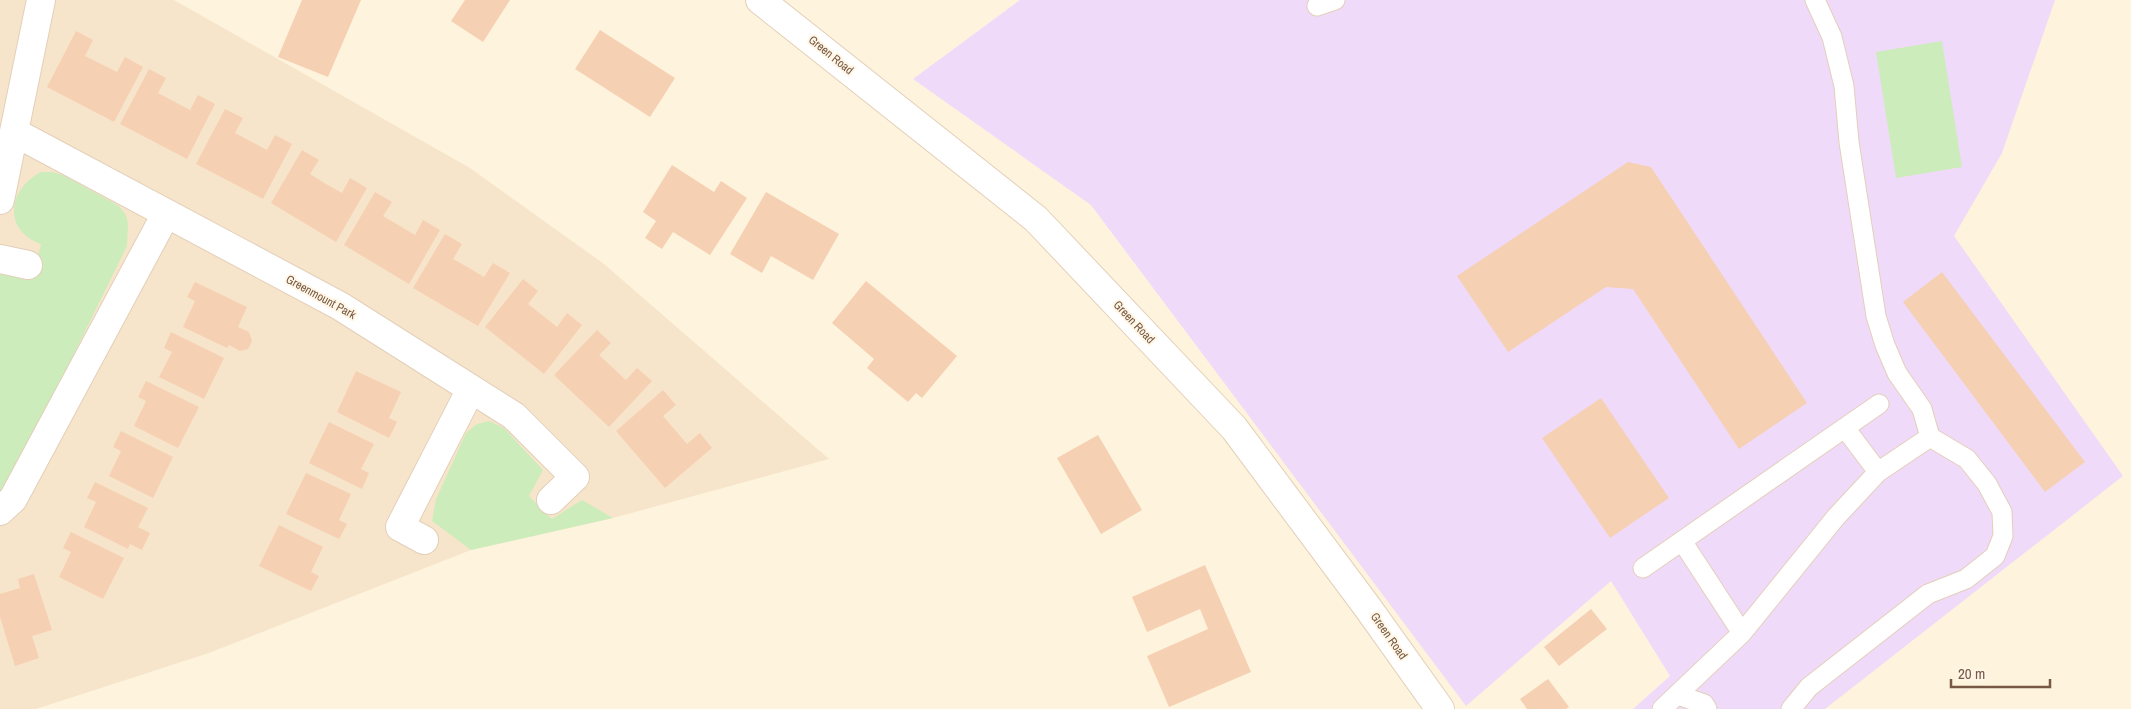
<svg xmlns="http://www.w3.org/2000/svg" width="2131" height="709" viewBox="0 0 2131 709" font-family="'Archivo Narrow',sans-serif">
  <rect width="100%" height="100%" fill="#fef3dd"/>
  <path fill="#f7e5cb" d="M 0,0 L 174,0 L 470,168 L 604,264 L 829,459 L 613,518 L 471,550 L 209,653 L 36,709 L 0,709 Z"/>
  <path fill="#f0dafa" d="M 1020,0 L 2055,0 L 2002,153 L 1954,236 L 2123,476 L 1825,709 L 1633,709 L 1670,676 L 1611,581 L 1466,706 L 1091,205 L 913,79 Z"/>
  <path fill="#cdecbb" d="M 1942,41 L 1962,167 L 1896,178 L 1876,52 Z
    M 41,172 L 53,172 L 65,176 L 119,206 L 126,215 L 128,224 L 127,246 L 15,474 L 0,492 L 0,272 L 32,279 L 41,244 C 2,230 8,189 41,172 Z
    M 489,421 L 504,428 L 543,470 L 529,496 L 552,519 L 582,500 L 613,518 L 471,550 L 432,521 L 436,499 L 466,433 L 477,424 Z"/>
  <path fill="#f6d0b2" d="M 302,0 L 361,0 L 328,77 L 278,57 Z
    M 465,0 L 510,0 L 483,42 L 451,21 Z
    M 600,30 L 675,78 L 650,117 L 575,69 Z
    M 76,31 L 93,40 L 85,56 L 117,72 L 125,57 L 143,67 L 114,122 L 47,87 Z
    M 149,69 L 166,78 L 158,93 L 190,110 L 198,95 L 215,104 L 187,159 L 120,124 Z
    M 225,109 L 243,118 L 235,133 L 267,150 L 275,135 L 292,144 L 263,199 L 196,164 Z
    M 302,150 L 319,160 L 310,174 L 326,184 L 342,193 L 350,178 L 367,188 L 336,242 L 271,203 Z
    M 1628,162 L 1651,167 L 1807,403 L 1739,449 L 1633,289 L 1606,287 L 1508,352 L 1457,276 Z
    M 672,165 L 714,192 L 721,181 L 747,198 L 710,255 L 673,232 L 662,249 L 645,238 L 656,221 L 643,212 Z
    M 375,192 L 392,202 L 383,216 L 415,235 L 423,220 L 440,230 L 409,284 L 344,245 Z
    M 766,192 L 839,234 L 813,280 L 771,256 L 762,273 L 730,254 Z
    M 445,234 L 462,244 L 453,259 L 469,268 L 484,277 L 493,263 L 510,273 L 478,326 L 413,288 Z
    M 1942,272 L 2085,462 L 2045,492 L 1903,302 Z
    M 523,279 L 538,291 L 528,304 L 542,315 L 557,327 L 567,313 L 582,325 L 544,374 L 485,327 Z
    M 866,281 L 957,356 L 922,398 L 916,393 L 908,402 L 867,368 L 874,359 L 832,323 Z
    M 195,282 L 247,307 L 238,327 L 249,332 L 252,341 L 248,349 L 240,351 L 229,345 L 227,348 L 183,327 L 195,301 L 187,297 Z
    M 597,330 L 611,343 L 599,355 L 626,380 L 637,368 L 652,381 L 609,427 L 554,375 Z
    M 171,332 L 224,358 L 204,399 L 159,377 L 172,352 L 164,348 Z
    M 356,371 L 401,392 L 389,418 L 397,422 L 389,438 L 337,412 Z
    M 146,381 L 199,407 L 178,448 L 134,426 L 146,401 L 138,397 Z
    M 663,390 L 676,405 L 663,416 L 687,444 L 700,433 L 712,448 L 665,488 L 616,431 Z
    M 1601,398 L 1669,498 L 1610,538 L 1542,438 Z
    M 329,422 L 374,444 L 361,469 L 369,473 L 362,489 L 309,463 Z
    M 121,431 L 173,457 L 153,498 L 109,476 L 121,451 L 113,447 Z
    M 1098,435 L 1142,510 L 1101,534 L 1057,458 Z
    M 306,473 L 351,494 L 339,520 L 347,524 L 339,539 L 286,514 Z
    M 95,482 L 148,508 L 138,527 L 150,533 L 142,550 L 130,544 L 128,549 L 84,527 L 96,502 L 87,498 Z
    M 279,525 L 323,547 L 311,572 L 319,576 L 311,591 L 259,566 Z
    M 71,532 L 124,558 L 103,599 L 59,577 L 71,552 L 63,548 Z
    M 1205,565 L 1251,672 L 1169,707 L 1147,656 L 1208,629 L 1200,609 L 1147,632 L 1132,597 Z
    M 34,574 L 52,630 L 32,636 L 39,658 L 15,666 L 0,617 L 0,594 L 20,588 L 18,579 Z
    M 1591,609 L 1607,629 L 1559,666 L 1544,647 Z
    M 1548,679 L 1569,707 L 1566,709 L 1527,709 L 1520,699 Z"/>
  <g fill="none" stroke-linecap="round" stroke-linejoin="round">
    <defs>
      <path id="service" d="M 1815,0 L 1832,37 L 1844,86 L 1849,142 L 1876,316 L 1885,345 L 1897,373 L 1922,409 L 1930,437
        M 1317,6 L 1335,0
        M 1845,428 L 1878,472
        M 1682,541 L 1742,633
        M 1643,568 L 1879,404
        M 1678,695 L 1704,704 L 1707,709
        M 1662,709 L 1742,633 L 1836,517 L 1878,472 L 1930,437 L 1967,459 L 1987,484 L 2002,512 L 2003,536 L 1995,556 L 1966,579 L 1928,594 L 1809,687 L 1791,709"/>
      <path id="minor" d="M 14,132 L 340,306 L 514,416 L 575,477 L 551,500
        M 0,200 L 41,0
        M 0,259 L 28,265
        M 0,511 L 13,499 L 166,214
        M 424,540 L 400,527 L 471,389"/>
      <path id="tertiary" d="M 760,0 L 1036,219 L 1234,428 L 1368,608 L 1440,709"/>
    </defs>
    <use href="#service" stroke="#e3cfb9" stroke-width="21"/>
    <use href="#minor" stroke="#e3cfb9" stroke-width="30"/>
    <use href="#tertiary" stroke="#e3cfb9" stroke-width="30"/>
    <use href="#service" stroke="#fff" stroke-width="19"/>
    <use href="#minor" stroke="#fff" stroke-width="28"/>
    <use href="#tertiary" stroke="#fff" stroke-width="28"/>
  </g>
  <g text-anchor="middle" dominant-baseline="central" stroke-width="4" stroke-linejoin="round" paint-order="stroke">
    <g font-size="12" fill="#765844" stroke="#fff6e5">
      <text transform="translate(831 55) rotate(39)">Green Road</text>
      <text transform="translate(321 297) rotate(29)">Greenmount Park</text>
      <text transform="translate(1134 322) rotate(47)">Green Road</text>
      <text transform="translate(1389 636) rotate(55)">Green Road</text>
    </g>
  </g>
  <path d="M1951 679v8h99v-8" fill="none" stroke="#765844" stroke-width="2.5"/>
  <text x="1958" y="679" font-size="15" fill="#765844" stroke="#fff6e5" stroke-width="4" paint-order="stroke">20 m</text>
</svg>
